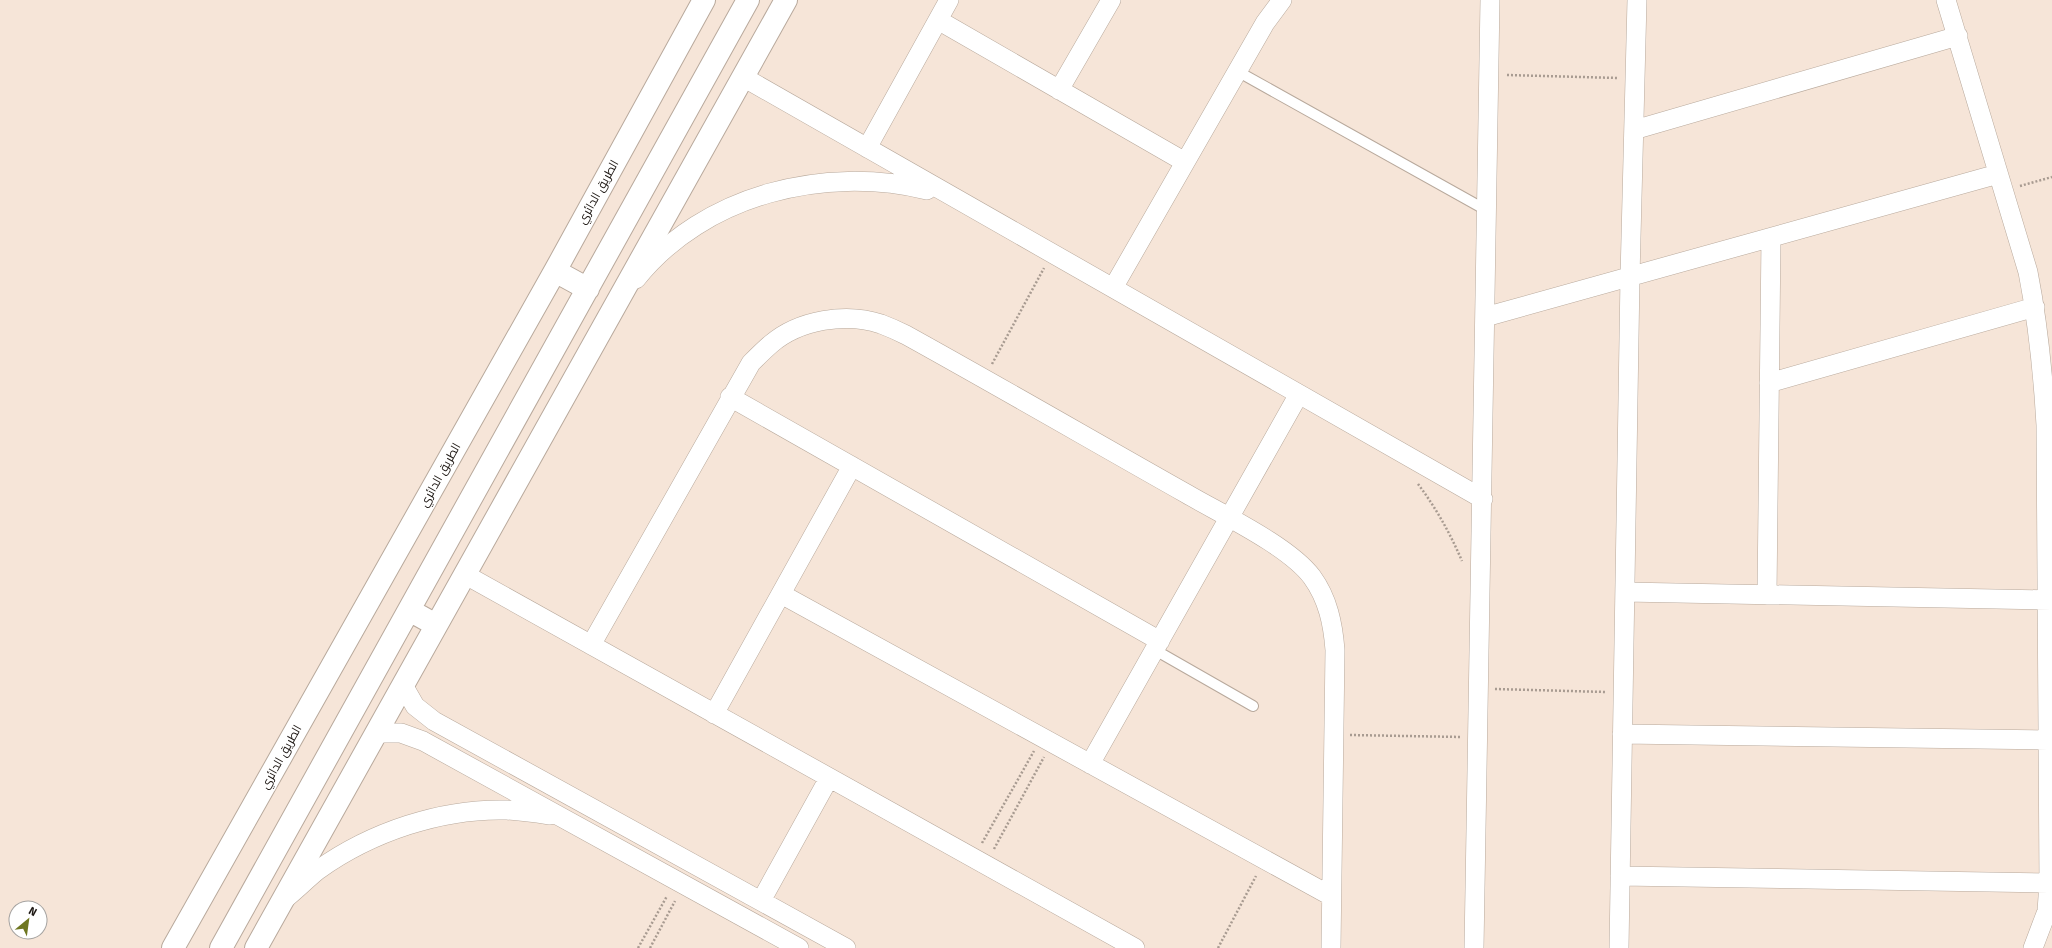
<svg xmlns="http://www.w3.org/2000/svg" width="2052" height="948" viewBox="0 0 2052 948" font-family="'Fira Sans',Cairo,sans-serif">
  <rect width="100%" height="100%" fill="#f6e5d8"/>
  <g fill="none" stroke-linecap="round" stroke-linejoin="round">
    <defs>
      <path id="service" d="M 1237,71 L 1486,210
        M 1155,650 L 1253,706"/>
      <path id="minor" d="M 1946,0 L 2028,272 C 2038,323 2043,373 2046,425 L 2049,883 L 2047,911 L 2033,948
        M 938,20 L 1185,162
        M 743,77 L 1483,499
        M 1059,90 L 1111,0
        M 1634,130 L 1958,36
        M 867,148 L 949,0
        M 636,279 C 704,194 825,165 927,190
        M 1113,288 L 1265,23 L 1282,0
        M 1485,317 L 1998,174
        M 1769,383 L 2035,307
        M 730,397 L 1160,641
        M 464,574 L 1135,948
        M 1625,592 L 2052,600
        M 781,594 L 1331,896
        M 1767,595 L 1771,238
        M 591,645 L 751,363 C 757,357 764,350 771,344 C 799,320 846,312 881,324 C 889,327 898,331 906,335 C 1000,387 1093,441 1187,494 C 1221,514 1289,546 1312,577 C 1328,599 1333,624 1335,650 L 1331,948
        M 403,685 L 415,706 L 434,721 L 846,948
        M 714,714 L 852,466
        M 377,733 L 401,733 L 423,741 L 799,948
        M 1622,734 L 2048,740
        M 1090,764 L 1299,394
        M 1620,876 L 2049,883
        M 286,898 C 297,889 307,879 318,870 C 371,832 442,808 507,810 C 522,811 536,813 550,815
        M 761,901 L 829,778
        M 1474,948 L 1490,0
        M 1619,948 L 1630,277 L 1637,0"/>
      <path id="tertiary" d="M 256,948 L 786,0"/>
      <path id="secondary" d="M 555,271 L 588,289
        M 409,610 L 436,625
        M 173,948 L 555,271 L 704,0
        M 221,948 L 748,0"/>
    </defs>
    <use href="#service" stroke="#b8a99c" stroke-width="12"/>
    <use href="#minor" stroke="#b8a99c" stroke-width="20"/>
    <use href="#tertiary" stroke="#b8a99c" stroke-width="24"/>
    <use href="#secondary" stroke="#b8a99c" stroke-width="24"/>
    <path stroke="#a89b91" stroke-width="2.5" stroke-dasharray="2 2" stroke-linecap="butt" d="M 1507,75 L 1618,78
      M 2020,186 L 2052,177
      M 992,364 L 1044,268
      M 1418,484 C 1436,508 1450,533 1462,561
      M 1495,689 L 1606,692
      M 1350,735 L 1461,737
      M 982,843 L 1034,751
      M 994,849 L 1044,757
      M 638,948 L 667,896
      M 650,948 L 675,901
      M 1218,948 L 1256,876"/>
    <use href="#service" stroke="#fff" stroke-width="10"/>
    <use href="#minor" stroke="#fff" stroke-width="19"/>
    <use href="#tertiary" stroke="#fff" stroke-width="22"/>
    <use href="#secondary" stroke="#fff" stroke-width="22"/>
  </g>
  <g text-anchor="middle" dominant-baseline="central" stroke-width="3" stroke-linejoin="round" paint-order="stroke">
    <g font-size="12" fill="#1e1814" stroke="#fff">
      <text transform="translate(598 192) rotate(-61)">الطريق الدائري</text>
      <text transform="translate(440 475) rotate(-61)">الطريق الدائري</text>
      <text transform="translate(281 757) rotate(-61)">الطريق الدائري</text>
    </g>
  </g>
  <g transform="translate(28 920) rotate(29)"><circle r="19" fill="#ffffff" stroke="#a5a3a1"/>
  <path d="M0-3L7 15L0 10L-7 15Z" fill="#6f7721"/>
  <text y="-6" font-size="11" font-weight="bold" text-anchor="middle" fill="#1e1814">N</text>
  </g>
</svg>
